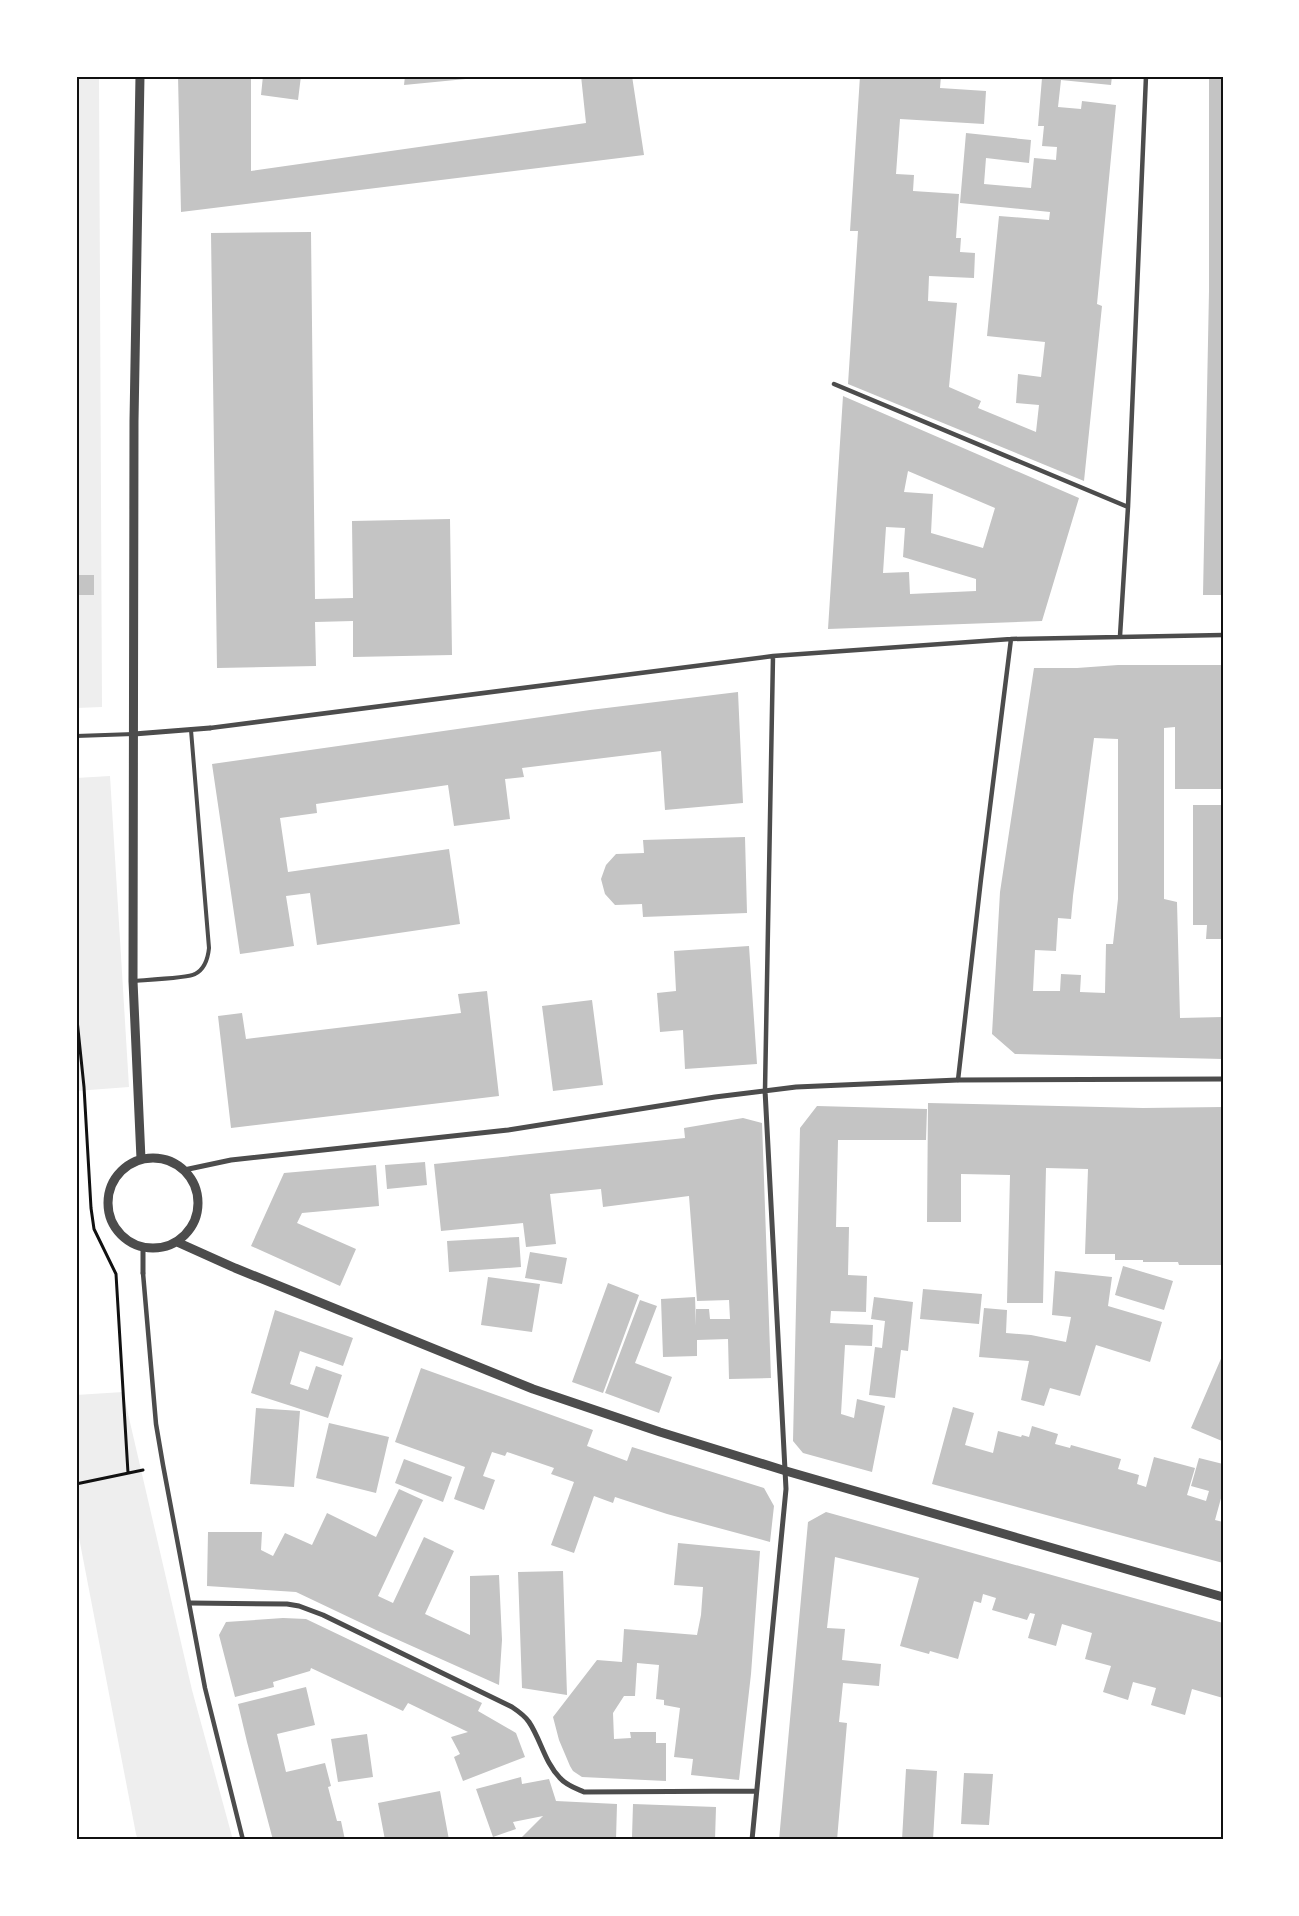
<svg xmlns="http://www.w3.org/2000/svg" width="1299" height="1916" viewBox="0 0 1299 1916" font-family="Rubik,sans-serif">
  <rect width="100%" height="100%" fill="#fff"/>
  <path fill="#eee" d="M 76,76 L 99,76 L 102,707 L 76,708 Z
    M 110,776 L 129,1087 L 76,1091 L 76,778 Z
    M 123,1392 L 192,1690 L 233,1840 L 138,1840 L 136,1834 L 76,1522 L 76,1395 Z"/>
  <path fill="#c4c4c4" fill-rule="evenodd" d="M 178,76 L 251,76 L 251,171 L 586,123 L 581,76 L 632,76 L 644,155 L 181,212 Z
    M 263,76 L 301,76 L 298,100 L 261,95 Z
    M 405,76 L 476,76 L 476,78 L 404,85 Z
    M 860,76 L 941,76 L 940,88 L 986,91 L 984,124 L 900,119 L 896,174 L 914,175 L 913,191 L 959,194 L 956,238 L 961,238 L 960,252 L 975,253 L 974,278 L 929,276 L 928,301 L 957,303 L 949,387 L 981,401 L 978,408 L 1036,432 L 1039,405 L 1016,403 L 1018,374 L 1041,377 L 1045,342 L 987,336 L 999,216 L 1049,220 L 1050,212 L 960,203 L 966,133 L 1031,140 L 1029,163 L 986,158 L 984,184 L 1031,188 L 1034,158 L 1056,160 L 1057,147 L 1042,146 L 1044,126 L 1038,126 L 1042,78 L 1039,76 L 1112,76 L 1111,85 L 1061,80 L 1058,107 L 1081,109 L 1082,101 L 1116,105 L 1097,304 L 1102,306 L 1084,481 L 848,384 L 858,231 L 850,231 Z
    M 1209,76 L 1223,76 L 1223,595 L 1203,595 L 1209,291 Z
    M 311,232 L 315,599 L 353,598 L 352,521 L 450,519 L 452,655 L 353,657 L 353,621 L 315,622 L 316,666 L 217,668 L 211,233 Z
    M 843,396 L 1079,498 L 1042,621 L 828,629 ZM 908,471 L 995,508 L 983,548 L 931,533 L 933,494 L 904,492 ZM 886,527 L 905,528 L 903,557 L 976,579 L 976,591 L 910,594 L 909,572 L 883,573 Z
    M 76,575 L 94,575 L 94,595 L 76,595 Z
    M 1118,665 L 1223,665 L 1223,789 L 1175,789 L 1175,727 L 1164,728 L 1164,899 L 1177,902 L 1180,1018 L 1223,1017 L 1223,1059 L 1015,1054 L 992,1034 L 1000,892 L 1034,668 L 1077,668 ZM 1094,738 L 1118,739 L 1118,899 L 1113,944 L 1106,944 L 1105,993 L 1080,992 L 1081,975 L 1061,974 L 1060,991 L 1033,991 L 1035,950 L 1056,951 L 1058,918 L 1071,919 L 1073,896 Z
    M 738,692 L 743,803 L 665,810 L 661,751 L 522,768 L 524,777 L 505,779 L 510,819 L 454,826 L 448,785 L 316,804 L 317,813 L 280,818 L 288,872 L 449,849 L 460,924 L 317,945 L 310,893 L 286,896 L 294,946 L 240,954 L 212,764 L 590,710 Z
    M 1193,805 L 1223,805 L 1223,939 L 1206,939 L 1207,925 L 1193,925 Z
    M 745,837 L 747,913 L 643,917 L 642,904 L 615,905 L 605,894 L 601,879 L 606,865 L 616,854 L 644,853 L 643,840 Z
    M 749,946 L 757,1064 L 685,1069 L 683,1030 L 660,1032 L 657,993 L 676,991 L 674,951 Z
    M 487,991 L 499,1096 L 231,1128 L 218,1016 L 242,1013 L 246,1039 L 461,1013 L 458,994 Z
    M 592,1000 L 603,1085 L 553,1091 L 542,1006 Z
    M 928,1103 L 1143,1108 L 1223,1107 L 1223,1265 L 1179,1265 L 1178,1262 L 1143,1262 L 1143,1260 L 1115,1260 L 1115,1254 L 1085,1254 L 1088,1169 L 1046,1168 L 1043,1303 L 1007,1303 L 1010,1175 L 961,1174 L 961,1222 L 927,1222 Z
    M 817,1106 L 927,1109 L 926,1140 L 838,1140 L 836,1227 L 849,1227 L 848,1275 L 867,1276 L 866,1312 L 831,1311 L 830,1323 L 873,1325 L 872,1346 L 845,1345 L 841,1414 L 854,1418 L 857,1399 L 885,1406 L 872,1472 L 803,1453 L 793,1441 L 800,1128 Z
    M 743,1118 L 762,1123 L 771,1378 L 729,1379 L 728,1339 L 697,1340 L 697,1356 L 663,1357 L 661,1299 L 695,1297 L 696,1326 L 696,1309 L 709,1309 L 710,1319 L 730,1319 L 729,1300 L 697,1301 L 689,1196 L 603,1207 L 601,1189 L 550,1194 L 556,1244 L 526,1247 L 523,1223 L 441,1231 L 434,1164 L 685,1138 L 684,1128 Z
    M 425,1162 L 427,1185 L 387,1189 L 385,1165 Z
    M 376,1165 L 379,1206 L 302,1213 L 297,1223 L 356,1249 L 340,1286 L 251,1246 L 284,1173 Z
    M 519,1237 L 521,1267 L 449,1272 L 447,1241 Z
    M 530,1252 L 567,1258 L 562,1284 L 525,1278 Z
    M 1123,1266 L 1173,1281 L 1164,1310 L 1115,1295 Z
    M 1055,1271 L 1112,1277 L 1108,1306 L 1162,1322 L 1150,1362 L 1096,1345 L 1080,1396 L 1050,1388 L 1044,1406 L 1021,1400 L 1029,1361 L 979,1357 L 984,1308 L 1007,1310 L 1006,1333 L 1031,1335 L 1066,1342 L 1071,1317 L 1052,1315 Z
    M 488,1277 L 540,1284 L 532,1332 L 481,1325 Z
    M 608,1283 L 639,1295 L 603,1393 L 572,1382 Z
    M 923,1289 L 982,1294 L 979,1324 L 920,1319 Z
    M 874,1297 L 913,1302 L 908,1351 L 901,1350 L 895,1398 L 869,1395 L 875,1347 L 882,1348 L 885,1321 L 871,1319 Z
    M 640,1300 L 657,1306 L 635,1363 L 672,1377 L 659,1413 L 605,1393 Z
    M 275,1310 L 353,1338 L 343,1366 L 300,1351 L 290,1384 L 308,1390 L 316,1366 L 342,1375 L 328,1418 L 251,1393 Z
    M 1223,1354 L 1223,1439 L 1222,1441 L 1191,1428 Z
    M 421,1368 L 593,1430 L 587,1446 L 627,1461 L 632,1447 L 764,1488 L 774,1506 L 770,1542 L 667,1514 L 615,1497 L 613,1503 L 594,1496 L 574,1553 L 551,1545 L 574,1482 L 551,1474 L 554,1468 L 507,1452 L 505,1456 L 492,1452 L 483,1476 L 495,1480 L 484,1510 L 454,1499 L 465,1467 L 395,1442 Z
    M 953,1407 L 974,1413 L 965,1445 L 993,1453 L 998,1431 L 1021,1437 L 1022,1435 L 1029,1437 L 1032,1426 L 1058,1434 L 1055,1444 L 1070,1448 L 1071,1445 L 1121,1459 L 1118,1469 L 1139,1475 L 1137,1484 L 1146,1487 L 1154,1457 L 1195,1468 L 1187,1495 L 1206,1501 L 1209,1491 L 1191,1486 L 1199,1458 L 1223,1464 L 1223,1491 L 1215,1520 L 1223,1522 L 1223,1563 L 932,1484 Z
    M 256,1408 L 300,1411 L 294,1487 L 250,1484 Z
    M 329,1423 L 389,1437 L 376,1493 L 316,1478 Z
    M 404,1459 L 452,1477 L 443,1502 L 395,1483 Z
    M 399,1489 L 423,1500 L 378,1596 L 393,1603 L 424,1537 L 454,1551 L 425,1614 L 470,1635 L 470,1576 L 499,1575 L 502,1640 L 499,1685 L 376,1630 L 296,1592 L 207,1586 L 208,1532 L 262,1532 L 261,1550 L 273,1556 L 285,1533 L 312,1545 L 327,1513 L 376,1537 Z
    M 826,1512 L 1223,1623 L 1223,1698 L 1192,1689 L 1185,1715 L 1151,1705 L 1156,1688 L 1133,1682 L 1128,1700 L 1103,1692 L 1111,1666 L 1085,1659 L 1092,1633 L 1062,1624 L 1056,1646 L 1028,1638 L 1035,1614 L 1030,1613 L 1027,1620 L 992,1610 L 996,1598 L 983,1594 L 981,1603 L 974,1601 L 958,1659 L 930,1651 L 929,1654 L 900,1646 L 919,1578 L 835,1557 L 827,1628 L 845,1629 L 842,1660 L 881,1664 L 879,1686 L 843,1683 L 839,1722 L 847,1723 L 837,1840 L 779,1840 L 808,1522 Z
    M 678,1543 L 760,1551 L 751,1674 L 739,1780 L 691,1775 L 693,1759 L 674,1757 L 680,1708 L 664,1705 L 664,1700 L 656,1699 L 659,1665 L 637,1663 L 635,1696 L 624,1696 L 613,1713 L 614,1739 L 631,1738 L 630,1732 L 656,1732 L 656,1743 L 666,1743 L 666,1781 L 582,1777 L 573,1771 L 570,1766 L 559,1740 L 553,1717 L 597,1660 L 622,1662 L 624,1629 L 697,1635 L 701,1615 L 703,1587 L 674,1585 Z
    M 563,1571 L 567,1695 L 522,1688 L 518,1572 Z
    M 283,1618 L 306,1619 L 482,1703 L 478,1711 L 516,1733 L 525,1757 L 463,1781 L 454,1757 L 460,1754 L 451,1737 L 468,1732 L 408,1703 L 403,1711 L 311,1668 L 310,1671 L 273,1682 L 274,1687 L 235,1697 L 219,1635 L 226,1622 Z
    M 306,1687 L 315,1725 L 277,1734 L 286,1772 L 325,1763 L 331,1786 L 328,1787 L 337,1821 L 341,1821 L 345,1840 L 273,1840 L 247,1742 L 238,1704 Z
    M 367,1734 L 373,1777 L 338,1782 L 331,1739 Z
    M 906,1769 L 937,1771 L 933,1840 L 902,1840 Z
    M 964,1773 L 993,1774 L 989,1825 L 961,1824 Z
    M 521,1777 L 522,1784 L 549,1779 L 556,1801 L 617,1804 L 616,1840 L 519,1840 L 543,1816 L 513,1822 L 516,1829 L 493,1837 L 476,1789 Z
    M 440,1791 L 449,1840 L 385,1840 L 378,1803 Z
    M 633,1804 L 716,1807 L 715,1840 L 667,1840 L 667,1838 L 632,1837 Z"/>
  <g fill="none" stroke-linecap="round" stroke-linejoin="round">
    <path stroke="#111" stroke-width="3" d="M 76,1010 L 84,1087 L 91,1208 L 94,1229 L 116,1274 L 128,1473
      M 76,1484 L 143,1470"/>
    <path stroke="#4c4c4c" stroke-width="4" d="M 76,736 L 134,734
      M 133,981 C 144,980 189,978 195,974 C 205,969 208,958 209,948 L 191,730"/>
    <path stroke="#4c4c4c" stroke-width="4.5" d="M 834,384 L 1128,507
      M 1120,636 L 1128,507 L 1146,76
      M 210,728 L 773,656 L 1011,639 L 1223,635
      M 958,1080 L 981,879 L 1011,639
      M 765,1090 L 773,656
      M 143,1273 L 156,1424 L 163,1465 L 205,1688 L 243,1840"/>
    <path stroke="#4c4c4c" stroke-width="5" d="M 134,734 L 210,728
      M 184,1170 L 231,1160 L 508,1130 L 715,1097 L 796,1087 L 958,1080 L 1223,1079
      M 143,1247 L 143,1273
      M 190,1603 L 287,1604 L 299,1606 L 323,1615 L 512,1707 C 518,1711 525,1716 529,1722 C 541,1740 545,1763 560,1778 C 566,1785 575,1788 584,1792 L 756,1791
      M 752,1840 L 786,1489 L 765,1090"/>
    <path stroke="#4c4c4c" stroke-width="9" d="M 140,76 L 134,421 L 133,981 L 141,1159
      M108 1203a45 45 0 1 1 90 0a45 45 0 1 1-90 0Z
      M 177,1242 L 235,1268 L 533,1389 L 660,1432 L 786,1471 L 1223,1597"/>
  </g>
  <rect width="1299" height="1916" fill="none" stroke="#ffffff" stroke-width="155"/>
  <rect x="78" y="78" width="1144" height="1760" fill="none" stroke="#111" stroke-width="2"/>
</svg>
